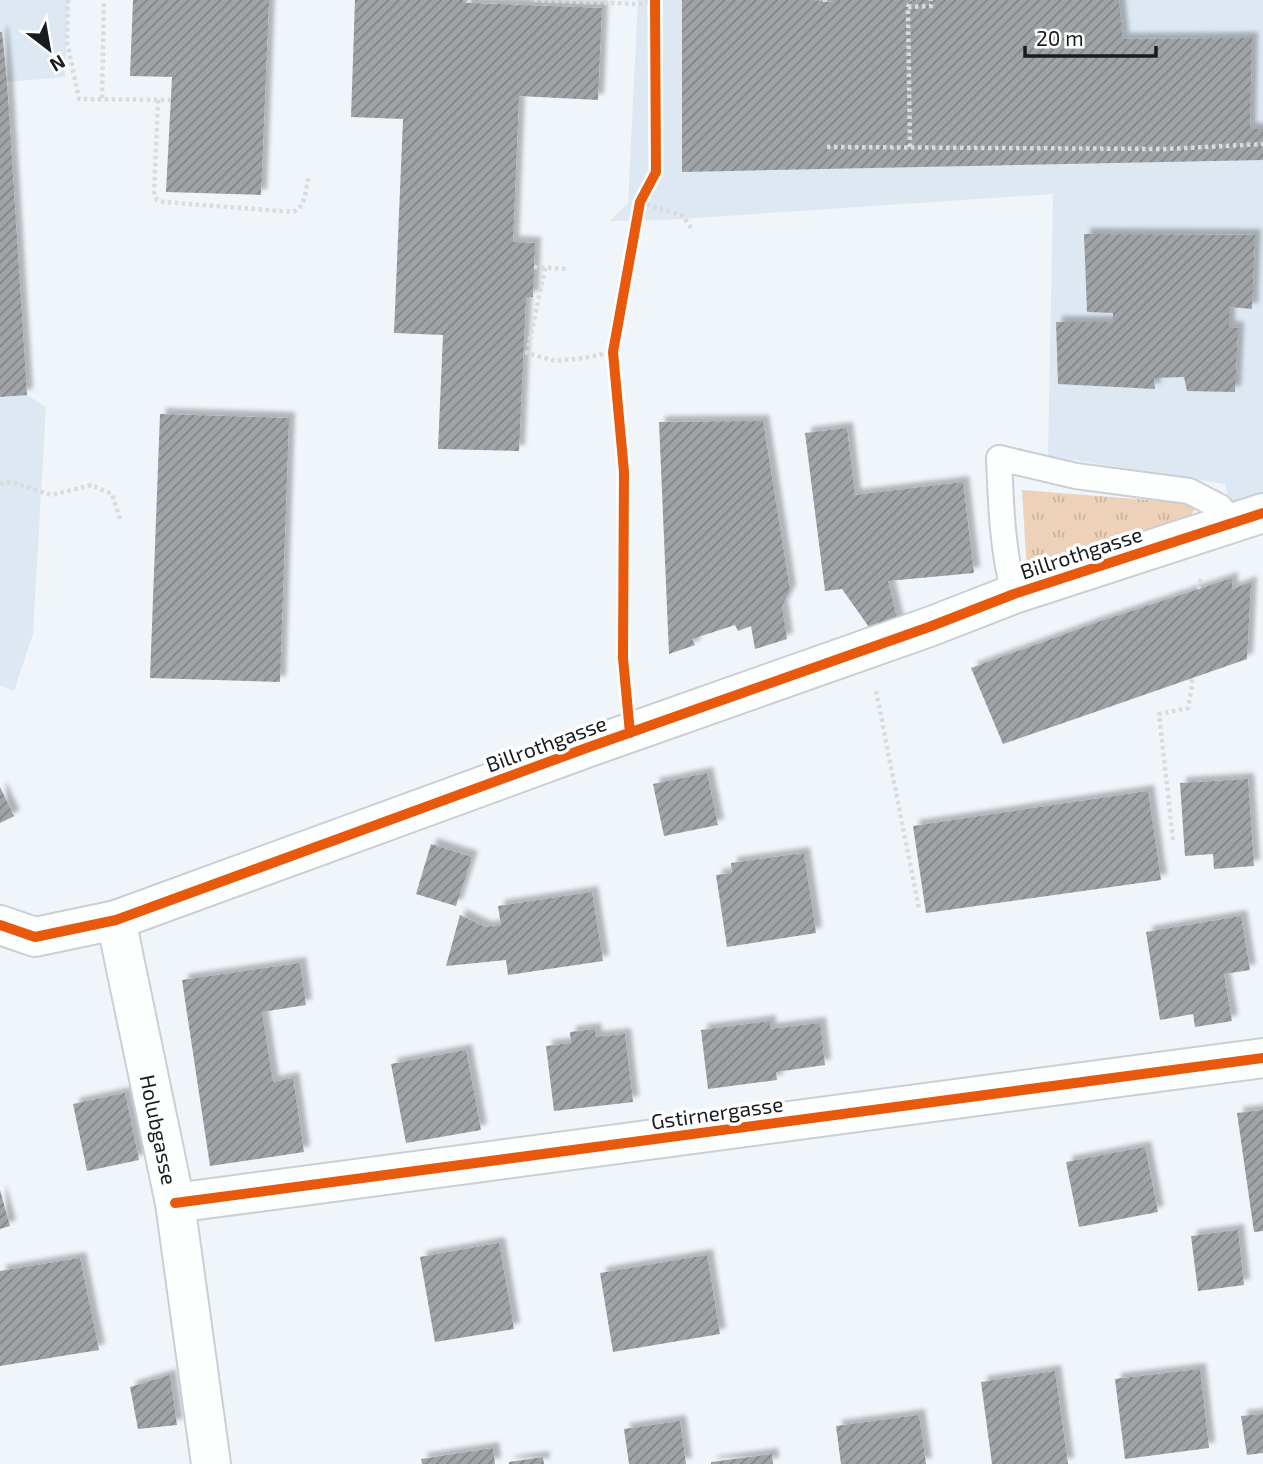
<svg xmlns="http://www.w3.org/2000/svg" width="1263" height="1464" viewBox="0 0 1263 1464" font-family="'Exo 2',sans-serif">
  <defs>
    <pattern id="grass-tufts" width="24" height="20" patternUnits="userSpaceOnUse" patternTransform="scale(1.75)"><rect width="24" height="20" fill="#edd1b9"/><path d="M3 7l-1-3M5 7V3M7 7l1-3M15 17l-1-3M17 17v-4M19 17l1-3" fill="none" stroke="#cab39f"/></pattern>
    <pattern id="building-hatch" width="6" height="6" patternUnits="userSpaceOnUse" patternTransform="scale(1.75)"><rect width="6" height="6" fill="#a0a4a7"/><path d="M-1 1l2-2M0 6l6-6M5 7l2-2" fill="none" stroke="#818587"/></pattern>
    <filter id="shadow"><feDropShadow dx="6" dy="-6" stdDeviation="2" flood-color="#0004"/></filter>
  </defs>
  <rect width="100%" height="100%" fill="#f0f5fa"/>
  <path fill="#dee8f3" d="M 0,0 L 68,0 L 65,77 L 7,82 L 27,395 L 46,407 L 33,634 L 14,691 L 0,685 Z
    M 638,0 L 1263,0 L 1263,495 L 1231,507 L 1225,484 L 1048,456 L 1053,194 L 666,220 L 610,221 L 628,203 Z"/>
  <path fill="url(#grass-tufts)" d="M 1022,490 L 1199,504 L 1186,521 L 1027,571 Z"/>
  <path fill="url(#building-hatch)" filter="url(#shadow)" d="M 133,0 L 269,0 L 261,195 L 166,192 L 172,77 L 130,76 Z
    M 355,0 L 463,0 L 463,2 L 469,3 L 602,8 L 598,100 L 519,96 L 513,242 L 535,243 L 533,297 L 526,297 L 519,451 L 438,449 L 443,335 L 394,333 L 403,119 L 351,117 Z
    M 682,0 L 812,0 L 833,2 L 833,0 L 1119,0 L 1123,39 L 1252,38 L 1250,129 L 1263,129 L 1263,160 L 682,172 Z
    M 0,32 L 2,32 L 7,82 L 27,395 L 0,397 Z
    M 1084,234 L 1255,235 L 1252,309 L 1229,307 L 1229,327 L 1238,328 L 1235,392 L 1187,391 L 1184,377 L 1154,378 L 1155,389 L 1058,384 L 1056,322 L 1113,322 L 1113,313 L 1087,312 Z
    M 160,414 L 289,418 L 280,682 L 150,678 Z
    M 763,421 L 790,590 L 782,606 L 787,639 L 755,649 L 751,626 L 738,631 L 735,625 L 692,639 L 695,645 L 669,654 L 659,422 Z
    M 847,428 L 855,495 L 963,482 L 974,573 L 888,581 L 899,626 L 871,630 L 842,589 L 825,591 L 805,433 Z
    M 1232,578 L 1232,589 L 1251,582 L 1247,659 L 1003,744 L 971,668 L 1098,622 Z
    M 707,773 L 718,825 L 664,836 L 653,784 Z
    M 1248,779 L 1254,866 L 1214,869 L 1213,854 L 1185,856 L 1180,783 Z
    M 0,787 L 14,816 L 0,823 Z
    M 1148,791 L 1161,880 L 926,913 L 913,826 Z
    M 431,844 L 472,857 L 456,906 L 416,894 Z
    M 804,853 L 816,933 L 727,947 L 716,875 L 732,873 L 731,863 Z
    M 592,892 L 603,961 L 508,975 L 506,960 L 446,966 L 460,915 L 485,927 L 501,925 L 498,906 Z
    M 1241,916 L 1250,970 L 1224,974 L 1232,1021 L 1195,1027 L 1193,1014 L 1160,1020 L 1146,932 Z
    M 300,963 L 306,1005 L 262,1012 L 273,1082 L 293,1078 L 304,1152 L 210,1166 L 182,980 Z
    M 770,1021 L 770,1029 L 820,1023 L 825,1065 L 776,1072 L 777,1080 L 708,1089 L 701,1030 Z
    M 595,1029 L 596,1037 L 625,1034 L 633,1102 L 554,1111 L 546,1046 L 571,1043 L 570,1032 Z
    M 466,1050 L 481,1130 L 406,1143 L 391,1064 Z
    M 125,1093 L 139,1160 L 87,1171 L 73,1104 Z
    M 1263,1110 L 1263,1231 L 1254,1232 L 1237,1113 Z
    M 1145,1147 L 1158,1212 L 1079,1227 L 1066,1162 Z
    M 0,1190 L 10,1226 L 0,1229 Z
    M 1238,1230 L 1244,1285 L 1198,1291 L 1191,1236 Z
    M 499,1243 L 514,1329 L 435,1342 L 420,1257 Z
    M 707,1255 L 720,1334 L 613,1352 L 600,1273 Z
    M 80,1258 L 99,1350 L 0,1366 L 0,1271 Z
    M 1200,1369 L 1209,1448 L 1125,1459 L 1115,1379 Z
    M 1055,1371 L 1068,1464 L 992,1464 L 981,1382 Z
    M 170,1375 L 177,1425 L 138,1429 L 130,1387 Z
    M 1263,1414 L 1263,1453 L 1247,1455 L 1241,1416 Z
    M 919,1415 L 926,1464 L 841,1464 L 836,1426 Z
    M 680,1421 L 686,1464 L 629,1464 L 624,1429 Z
    M 493,1448 L 495,1464 L 422,1464 L 421,1459 Z
    M 772,1454 L 773,1464 L 711,1464 L 711,1462 Z
    M 543,1457 L 544,1464 L 509,1464 L 509,1462 Z"/>
  <g fill="none" stroke-linecap="round" stroke-linejoin="round">
    <defs>
      <path id="service" d="M 1014,594 C 1002,547 1001,506 999,458 L 1076,476 L 1189,491 L 1220,507 L 1232,523"/>
      <g id="minor">
        <path id="s1" d="M 116,920 L 175,1203 L 211,1464"/>
        <path d="M 0,925 L 35,937 L 116,920 L 592,746 L 929,627 L 1014,594 L 1263,513"/>
        <path d="M 175,1203 L 1263,1058"/>
      </g>
    </defs>
    <use href="#service" stroke="#cbcfd3" stroke-width="28"/>
    <use href="#minor" stroke="#cbcfd3" stroke-width="42"/>
    <path stroke="#d9dbdc" stroke-width="4.5" stroke-dasharray="3.5 3.5" stroke-linecap="butt" d="M 68,0 L 67,42 L 79,99 L 171,100
      M 469,0 L 469,3
      M 534,0 L 638,4 L 654,0
      M 825,0 L 825,2
      M 908,7 L 931,6 L 931,0
      M 102,98 L 104,0
      M 158,100 L 154,195 L 157,200 L 164,202 L 293,212 C 307,206 305,189 309,176
      M 827,147 L 1166,149 L 1263,144
      M 910,147 L 908,7 L 911,0
      M 640,202 L 683,216 L 693,231
      M 534,267 L 568,269
      M 545,268 L 527,353 L 555,361 L 584,358 L 613,352
      M 0,484 L 12,482 L 52,495 L 91,485 L 112,494 L 120,519
      M 1198,589 L 1201,579
      M 876,691 L 919,909
      M 1173,840 L 1159,714 L 1188,708 L 1192,686 L 1192,678"/>
    <use href="#service" stroke="#fdfefe" stroke-width="24"/>
    <use href="#minor" stroke="#fdfefe" stroke-width="38"/>
    <defs>
      <path id="cycleway" d="M 630,733 L 623,658 L 624,472 L 613,352 L 640,202 L 656,172 L 655,0
        M 0,925 L 35,937 L 116,920 L 592,746 L 929,627 L 1014,594 L 1263,513
        M 175,1203 L 1263,1058"/>
    </defs>
    <use href="#cycleway" stroke="#fff" stroke-width="15"/>
    <use href="#cycleway" stroke="#e8590c" stroke-width="10"/>
  </g>
  <g text-anchor="middle" dominant-baseline="central" stroke-width="7" stroke-linejoin="round" paint-order="stroke">
    <g font-size="21" fill="#181c1f" stroke="#fff">
      <text transform="translate(1081 552) rotate(-18)">Billrothgasse</text>
      <text transform="translate(546 743) rotate(-20)">Billrothgasse</text>
      <text transform="translate(717 1112) rotate(-8)">Gstirnergasse</text>
      <text stroke="none"><textPath href="#s1" startOffset="214">Holubgasse</textPath></text>
    </g>
  </g>
  <g transform="translate(49 49) rotate(149)" stroke="#ffffff" stroke-width="5" paint-order="stroke">
  <path d="M0-5L12 26L0 18L-12 26Z" fill="#181c1f"/>
  <text y="-10" font-size="19" font-weight="bold" text-anchor="middle" fill="#181c1f">N</text>
  </g>
  <path d="M1025 46v10h131v-10" fill="none" stroke="#181c1f" stroke-width="3.5"/>
  <text x="1036" y="46" font-size="21" fill="#181c1f" stroke="#ffffff" stroke-width="5" paint-order="stroke">20 m</text>
</svg>
